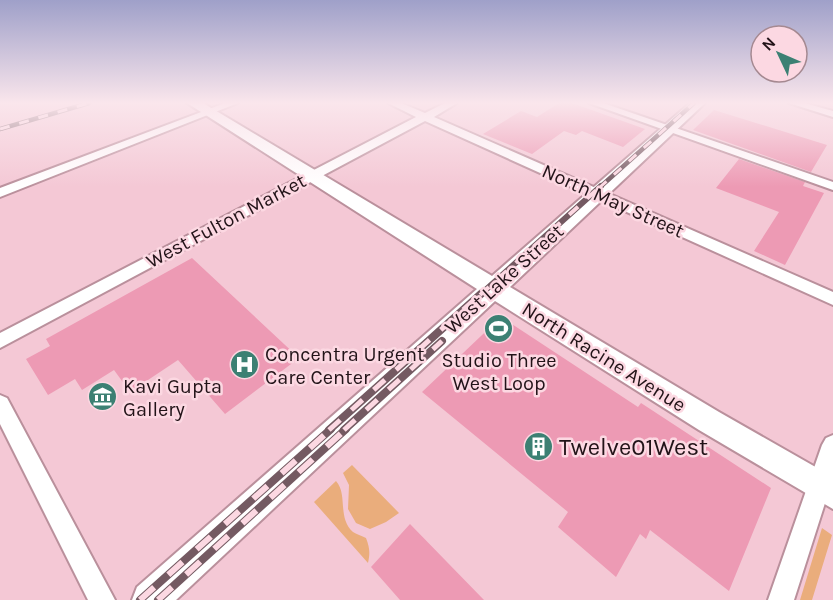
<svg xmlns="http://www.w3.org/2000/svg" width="833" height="600" viewBox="0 0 833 600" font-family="Karla,sans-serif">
  <rect width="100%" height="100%" fill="#f4c8d5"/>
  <path fill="#eaad7c" d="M 352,465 L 399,513 L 386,522 L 370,529 L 356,523 L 348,509 L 349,485 L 343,473 Z
    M 336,481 C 348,494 337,518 353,532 C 356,534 362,536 366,538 C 370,548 370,554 368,563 L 314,502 Z
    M 822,528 L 832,535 L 812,600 L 800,600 Z"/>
  <path fill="#ed9ab4" d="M 559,103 L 572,103 L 645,129 L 623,147 L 582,131 L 576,135 L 564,131 L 532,154 L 483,134 L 521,111 L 537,117 Z
    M 714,110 L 827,145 L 811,172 L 693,130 Z
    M 739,159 L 805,182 L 803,186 L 824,193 L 785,265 L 754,251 L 779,212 L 716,188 Z
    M 192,258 L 299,358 L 225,414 L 178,360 L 130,392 L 114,370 L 82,390 L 75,379 L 48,395 L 26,359 L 50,346 L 46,339 Z
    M 501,317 L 638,407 L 641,403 L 771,488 L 729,591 L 650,530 L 646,539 L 640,534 L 616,577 L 558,527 L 568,512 L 422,392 Z
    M 410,524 L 484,600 L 400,600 L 371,567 Z"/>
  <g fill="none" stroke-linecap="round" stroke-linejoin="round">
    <defs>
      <path id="street" d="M 225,103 L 238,103 L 0,197 L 0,188 Z
        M 388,103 L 401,103 L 425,113 L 445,103 L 457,103 L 434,117 L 833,292 L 833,305 L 425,121 L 0,348 L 0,333 L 416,117 Z
        M 589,103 L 603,103 L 833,182 L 833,190 Z
        M 789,103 L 804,103 L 833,111 L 833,117 Z
        M 0,395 L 7,398 L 115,600 L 88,600 L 0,424 Z
        M 833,435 L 833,478 L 794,600 L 768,600 L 822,445 L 826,438 Z"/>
      <path id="secondary" d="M 187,103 L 203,103 L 492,276 L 690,103 L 705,103 L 510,287 L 719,412 L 833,477 L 833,509 L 699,430 L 495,301 L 176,600 L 132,600 L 137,587 L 477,289 Z"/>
    </defs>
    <use href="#street" stroke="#ba909c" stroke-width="4"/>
    <use href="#secondary" stroke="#ba909c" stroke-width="4"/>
    <use href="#street" fill="#fff" fill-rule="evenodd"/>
    <use href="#secondary" fill="#fff" fill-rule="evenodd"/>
    <defs>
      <path id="rail-far3" d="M 0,129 L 89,103
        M 599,188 L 694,103"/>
      <path id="rail-far2" d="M 480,295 L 601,186"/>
      <path id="rail-far1" d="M 329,430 L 482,293
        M 344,430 L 442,341"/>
      <path id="rail" d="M 140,600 L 331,429
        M 158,600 L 346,429"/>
    </defs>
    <use href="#rail-far3" stroke="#745a62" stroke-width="4.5"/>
    <use href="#rail-far2" stroke="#745a62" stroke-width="6"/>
    <use href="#rail-far1" stroke="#745a62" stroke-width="8"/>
    <use href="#rail" stroke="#745a62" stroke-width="8"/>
    <use href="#rail-far3" stroke="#fcd8e2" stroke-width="3" stroke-dasharray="10" stroke-linecap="butt"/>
    <use href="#rail-far2" stroke="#fcd8e2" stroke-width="4" stroke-dasharray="12" stroke-linecap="butt"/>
    <use href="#rail-far1" stroke="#fcd8e2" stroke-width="5" stroke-dasharray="15" stroke-linecap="butt"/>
    <use href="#rail" stroke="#fcd8e2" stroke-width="6" stroke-dasharray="19" stroke-linecap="butt"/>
  </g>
  <linearGradient id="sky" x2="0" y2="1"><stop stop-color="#9fa0c9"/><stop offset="0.55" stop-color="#fae6ec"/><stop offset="1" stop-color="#fae6ec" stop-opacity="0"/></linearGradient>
  <rect width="833" height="187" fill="url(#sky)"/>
  <defs>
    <symbol id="stadium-disc" viewBox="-11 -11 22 22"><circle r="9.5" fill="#3c8073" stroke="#fcd8e2"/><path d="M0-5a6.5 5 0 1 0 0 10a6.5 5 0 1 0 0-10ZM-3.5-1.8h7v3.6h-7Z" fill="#fff"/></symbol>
    <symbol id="hospital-disc" viewBox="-11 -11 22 22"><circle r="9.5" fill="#3c8073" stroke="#fcd8e2"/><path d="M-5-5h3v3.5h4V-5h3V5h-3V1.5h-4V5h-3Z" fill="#fff"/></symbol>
    <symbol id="museum-disc" viewBox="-11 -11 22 22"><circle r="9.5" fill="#3c8073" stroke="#fcd8e2"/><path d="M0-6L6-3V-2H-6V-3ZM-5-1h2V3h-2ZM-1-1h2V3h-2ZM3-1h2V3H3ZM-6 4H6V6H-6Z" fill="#fff"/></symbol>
    <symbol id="building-disc" viewBox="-11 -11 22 22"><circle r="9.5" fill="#3c8073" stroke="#fcd8e2"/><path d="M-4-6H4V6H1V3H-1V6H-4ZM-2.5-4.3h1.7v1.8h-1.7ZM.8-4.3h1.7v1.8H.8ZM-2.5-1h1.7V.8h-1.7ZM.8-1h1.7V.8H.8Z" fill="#fff"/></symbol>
  </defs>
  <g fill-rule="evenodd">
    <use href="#stadium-disc" x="482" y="312" width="33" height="33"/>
    <use href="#hospital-disc" x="228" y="348" width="33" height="33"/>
    <use href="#museum-disc" x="86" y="380" width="33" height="33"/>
    <use href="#building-disc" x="522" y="430" width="33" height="33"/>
  </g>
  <g text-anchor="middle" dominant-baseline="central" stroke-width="5" stroke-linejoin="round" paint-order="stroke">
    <g font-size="20" fill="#221318" stroke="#fcd8e2">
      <text transform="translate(613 201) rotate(24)">North May Street</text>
      <text transform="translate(226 221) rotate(-28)">West Fulton Market</text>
      <text transform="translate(504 279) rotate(-42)">West Lake Street</text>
      <text transform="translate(604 357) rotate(32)">North Racine Avenue</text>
    </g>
    <g font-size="20" fill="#221318" stroke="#fcd8e2" text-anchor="start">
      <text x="265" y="354">Concentra Urgent<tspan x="265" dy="23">Care Center</tspan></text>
      <text x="499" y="360" text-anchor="middle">Studio Three<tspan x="499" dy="23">West Loop</tspan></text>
      <text x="123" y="386">Kavi Gupta<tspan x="123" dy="23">Gallery</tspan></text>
    </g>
    <g font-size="24" fill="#221318" stroke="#fcd8e2" text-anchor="start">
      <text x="559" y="447">Twelve01West</text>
    </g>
  </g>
  <g transform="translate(779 54) rotate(314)"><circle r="28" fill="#fcd8e2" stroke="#a58991" stroke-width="1.5"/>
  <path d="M0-4.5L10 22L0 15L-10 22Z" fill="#3c8073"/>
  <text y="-9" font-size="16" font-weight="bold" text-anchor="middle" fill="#221318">N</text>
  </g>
</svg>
